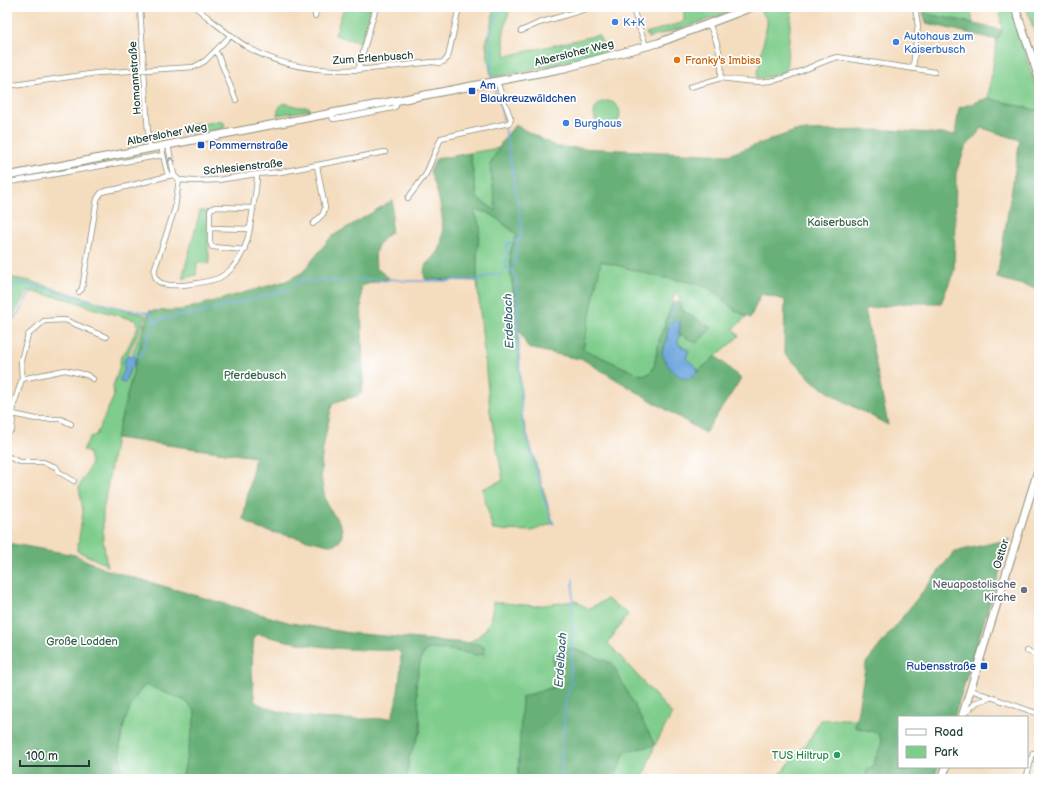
<svg xmlns="http://www.w3.org/2000/svg" width="1046" height="786" viewBox="0 0 1046 786" font-family="'Balsamiq Sans',sans-serif">
  <rect width="100%" height="100%" fill="#fff"/>
  <filter id="ink" filterUnits="userSpaceOnUse"><feTurbulence type="fractalNoise" baseFrequency=".025" numOctaves="2"/><feDisplacementMap in="SourceGraphic" scale="8" xChannelSelector="R" yChannelSelector="G"/><feConvolveMatrix kernelMatrix="1 2 1 2 8 2 1 2 1" color-interpolation-filters="sRGB"/></filter>
  <filter id="wash" filterUnits="userSpaceOnUse"><feTurbulence type="fractalNoise" baseFrequency=".012" numOctaves="4" result="noise"/><feDisplacementMap in="SourceGraphic" scale="16" xChannelSelector="R" yChannelSelector="G"/><feGaussianBlur stdDeviation="0.9" result="paint"/><feColorMatrix in="noise" values="0 0 0 0 0 0 0 0 0 0 0 0 0 0 0 0 0 1.4 0 .05"/><feComposite in="paint" operator="in"/></filter>
  <g filter="url(#wash)">
    <rect width="100%" height="100%" fill="#f4dcbe"/>
    <path fill="#7fcd8c" stroke="#4f8560" d="M 344,7 L 366,7 L 371,9 L 361,43 L 335,35 Z
      M 495,7 L 510,7 L 503,36 L 506,56 L 598,35 L 607,51 L 525,72 L 491,77 L 486,44 Z
      M 682,7 L 740,7 L 699,23 L 648,38 L 646,33 L 681,23 L 684,21 L 684,13 Z
      M 769,7 L 792,7 L 786,71 L 770,77 L 758,78 L 757,75 L 767,25 L 767,19 L 760,11 Z
      M 922,7 L 970,7 L 973,23 L 923,13 Z
      M 999,7 L 1011,7 L 1039,98 L 1039,111 L 988,98 L 997,40 L 1002,30 Z
      M 1026,7 L 1039,8 L 1039,45 Z
      M594 114a13 13 0 1 1 26 0a13 13 0 1 1-26 0Z
      M 284,103 L 298,107 L 309,107 L 310,110 L 277,115 C 278,110 279,106 284,103 Z
      M 219,121 L 223,122 L 225,124 L 224,128 L 221,129 L 183,134 L 180,130 L 181,128 L 197,123 L 202,124 Z
      M 499,148 L 490,165 L 497,211 L 477,198 L 470,153 Z
      M 474,210 L 490,213 L 517,235 L 510,252 L 511,275 L 516,310 L 522,416 L 553,523 L 532,531 L 493,530 L 482,489 L 503,480 L 490,411 L 477,281 L 477,253 L 480,227 Z
      M 200,211 L 208,211 L 208,249 L 209,253 L 209,264 L 197,263 L 196,275 L 182,279 Z
      M 601,261 L 660,277 L 690,282 L 711,289 L 735,310 L 747,316 L 733,329 L 739,336 L 697,373 L 698,371 L 686,358 L 686,355 L 689,351 L 678,343 L 679,334 L 697,343 C 692,329 688,313 677,303 L 680,299 L 677,291 L 674,296 L 672,301 L 674,302 L 672,304 L 659,341 L 654,366 L 651,372 L 646,375 L 638,374 L 583,349 Z
      M 7,277 L 30,281 L 127,311 L 146,315 L 128,355 L 124,361 L 125,382 C 128,373 133,366 134,356 L 132,355 L 144,323 L 146,322 L 116,438 L 103,511 L 103,538 L 107,567 L 103,563 L 77,551 L 83,512 L 79,487 L 91,464 L 89,453 L 83,450 L 90,437 L 96,435 L 114,396 L 113,386 L 119,369 L 121,356 L 127,349 L 138,327 L 135,320 L 91,308 L 72,300 L 27,291 L 11,319 L 7,319 Z
      M 607,599 L 628,614 L 608,643 L 672,714 L 655,745 L 642,779 L 614,779 L 625,752 L 655,745 L 553,654 L 554,687 L 522,697 L 518,779 L 407,779 L 409,758 L 421,730 L 416,683 L 421,658 L 427,649 L 450,650 L 478,644 L 468,643 C 487,632 491,624 493,602 L 536,606 L 576,601 L 588,609 Z
      M 146,685 L 184,700 L 195,711 L 194,722 L 183,775 L 181,779 L 131,779 L 123,774 C 122,767 120,760 120,753 C 119,734 131,695 146,685 Z
      M 840,719 L 856,719 L 855,727 L 878,733 L 882,742 L 871,769 L 868,768 L 865,779 L 776,779 L 810,739 L 820,720 Z"/>
    <path fill="#67b078" stroke="#437656" fill-rule="evenodd" d="M 923,13 L 1002,30 L 997,40 L 926,23 Z
      M 988,98 L 1039,111 L 1039,289 L 997,278 L 1020,140 L 982,128 L 965,148 L 956,173 L 954,271 L 941,303 L 907,303 L 865,309 L 888,425 L 836,397 L 814,382 L 784,353 L 785,300 L 761,294 L 750,318 L 735,310 L 711,289 L 690,282 L 660,277 L 601,261 L 583,349 L 638,374 L 646,375 L 651,372 L 654,366 L 659,341 L 672,304 L 674,302 L 680,304 L 683,311 L 710,327 L 711,329 L 697,343 L 679,334 L 680,324 L 675,320 L 668,327 L 667,339 L 662,352 C 667,366 674,375 689,379 L 716,356 L 741,379 L 705,433 L 584,360 L 528,348 L 520,331 L 511,275 L 510,252 L 517,235 C 505,224 491,210 474,210 L 480,227 L 477,253 L 477,281 L 425,279 C 421,259 434,263 440,248 C 447,227 439,192 430,172 L 436,159 L 470,153 L 477,198 L 496,211 L 490,165 L 502,142 L 515,125 L 557,147 L 728,155 L 795,131 L 890,130 L 955,135 L 959,108 Z
      M 393,200 L 391,232 C 376,244 374,249 376,268 L 389,278 L 361,286 L 363,385 L 361,394 C 352,399 340,398 332,405 C 327,432 317,461 323,488 C 324,494 326,503 329,508 C 334,517 344,524 342,535 C 341,543 335,545 329,545 L 259,529 L 243,519 L 255,457 L 116,438 L 149,311 L 182,310 L 286,281 L 303,272 L 331,237 Z
      M 1010,539 L 954,717 L 899,717 L 899,767 L 938,767 L 934,779 L 865,779 L 868,768 L 872,769 L 882,742 L 878,733 L 855,727 L 866,663 L 954,552 Z
      M 7,543 L 75,555 L 104,569 L 291,623 L 349,633 L 478,644 L 484,647 L 484,654 L 476,655 L 450,650 L 427,649 L 421,658 L 416,683 L 421,730 L 409,758 L 407,779 L 181,779 L 183,775 L 194,722 L 195,711 L 184,700 L 146,685 C 131,695 119,734 120,753 C 120,760 122,767 123,774 L 131,779 L 7,779 ZM 259,634 C 304,647 350,651 397,650 L 401,654 C 401,676 398,697 392,718 C 349,720 293,722 255,702 C 251,680 252,658 254,636 Z
      M 571,648 L 612,663 L 655,745 L 625,752 L 614,779 L 518,779 L 522,697 L 554,687 L 553,653 Z"/>
    <path fill="#70a7de" stroke="#487289" d="M 675,320 L 679,321 L 680,324 L 678,343 L 680,346 L 689,350 L 686,358 L 698,369 L 697,373 L 688,379 C 672,375 668,367 662,353 L 667,339 L 668,327 Z
      M 128,355 L 134,356 L 135,360 L 134,365 L 129,371 L 125,382 L 123,382 L 120,381 C 120,376 123,375 124,371 C 126,363 121,364 128,355 Z"/>
    <g fill="none" stroke-linecap="round" stroke-linejoin="round">
      <path stroke="#70a7de" stroke-width="1.5" d="M 492,80 L 491,68 L 493,57 L 490,35 L 501,7
        M 493,84 L 499,102 L 504,121
        M 505,128 L 522,228 L 520,239 L 507,244 C 506,249 507,252 507,257 C 506,260 504,262 505,266 L 512,270 L 516,277 L 522,420 L 542,492 L 551,519 L 554,524
        M 515,264 L 516,248 L 520,239
        M 7,286 L 8,286 L 19,284 L 36,286 L 118,308 L 150,313 L 156,323
        M 7,324 C 9,320 13,320 16,316 C 23,307 27,295 35,286
        M 670,326 L 671,316 L 676,303
        M 132,355 L 141,356 C 146,344 150,327 161,319 L 200,313 L 290,289 L 304,278 L 313,282 L 322,279 L 331,281 L 352,282 L 360,279 L 375,279 L 385,281 L 391,279 L 406,281 L 451,281 L 457,279 L 479,280 L 490,275 L 500,275 L 505,266
        M 563,742 L 565,703 L 571,684 L 573,579
        M 561,779 L 562,746"/>
    </g>
  </g>
  <g filter="url(#ink)">
    <g fill="none" stroke-linecap="round" stroke-linejoin="round">
      <defs>
        <path id="street" d="M 140,7 L 149,149
          M 195,7 C 213,21 230,37 249,48 C 307,81 369,69 432,62 C 439,63 444,64 448,57 L 459,7
          M 632,7 L 646,46
          M 315,16 L 317,7
          M 521,31 L 539,23 L 586,9 L 588,7
          M 215,51 L 218,55 L 236,100
          M 913,67 L 918,26 L 915,7
          M 358,70 L 376,7
          M 721,78 C 738,80 759,84 776,80 C 797,75 816,63 837,57 L 935,72
          M 7,86 L 97,73 L 194,67 L 205,61 L 231,35
          M 690,87 L 721,78 C 723,58 717,41 709,24
          M 331,114 L 333,119 L 341,118 L 393,108 L 396,106 L 396,101
          M 168,145 L 174,175
          M 161,146 L 168,176
          M 179,180 L 175,208 L 155,268 C 154,272 154,276 157,280 C 166,291 207,282 219,278 C 224,275 229,272 233,267 C 248,250 250,229 253,208 C 255,196 257,186 257,174
          M 10,182 L 163,155
          M 408,198 L 426,174 L 441,138 L 509,123 L 511,119 L 497,82
          M 7,204 L 10,179
          M 313,224 L 323,214 L 325,208 L 317,166
          M 210,228 L 250,229
          M 245,250 L 212,247 L 210,242 L 210,211 L 211,209 L 215,207 L 253,208
          M 79,292 L 82,289 L 97,199 L 101,193 L 105,191 L 117,189 L 168,176 L 174,175 L 179,180 L 194,181 L 218,180 L 257,174 L 281,172 L 385,152
          M 22,379 L 65,370 L 87,375 L 93,379
          M 13,414 L 36,419 L 61,419 L 71,424
          M 7,433 L 12,430 L 14,404 L 22,379 L 21,360 L 28,335 L 44,321 L 65,320 L 106,337
          M 7,456 L 19,462 L 43,462 L 56,467 L 59,472 L 74,481
          M 1026,651 L 1039,655
          M 971,690 L 1039,714
          M 964,714 L 977,702 L 990,698
          M 1026,779 L 1033,753"/>
        <path id="secondary" d="M 1015,7 L 1039,78
          M 7,176 L 565,68 L 658,43 L 752,7
          M 962,717 L 1039,467
          M 942,779 L 946,767"/>
      </defs>
      <use href="#street" stroke="#8a8c79" stroke-width="6"/>
      <use href="#secondary" stroke="#8a8c79" stroke-width="9"/>
      <use href="#street" stroke="#fff" stroke-width="4.5"/>
      <use href="#secondary" stroke="#fff" stroke-width="7"/>
    </g>
    <defs><path id="oneway-chevron" d="M-2-3.5L2.5 0L-2 3.5" fill="none" stroke-width="1.6" stroke-linecap="round" stroke-linejoin="round"/></defs>
    <use stroke="#8f9e9a" href="#oneway-chevron" transform="translate(171 160) rotate(-102)"/>
  </g>
  <g fill="#3f7fe0" stroke="#fff" stroke-width="1.5">
    <circle cx="615" cy="22" r="4"/>
    <circle cx="896" cy="42" r="4"/>
    <circle cx="566" cy="123" r="4"/>
  </g>
  <circle fill="#e8710a" stroke="#fff" stroke-width="1.5" cx="677" cy="60" r="4"/>
  <g fill="#1a4fb4" stroke="#fff" stroke-width="1.5">
    <rect x="468" y="87" width="8" height="8" rx="2"/>
    <rect x="197" y="141" width="8" height="8" rx="2"/>
    <rect x="980" y="662" width="8" height="8" rx="2"/>
  </g>
  <circle fill="#6b7280" stroke="#fff" stroke-width="1.5" cx="1024" cy="590" r="4"/>
  <circle fill="#2e9e5b" stroke="#fff" stroke-width="1.5" cx="837" cy="755" r="4"/>
  <g text-anchor="middle" dominant-baseline="central" stroke-width="3.5" stroke-linejoin="round" paint-order="stroke">
    <g font-size="11" fill="#366cbe" stroke="#fff" text-anchor="start">
      <text x="623" y="22">K+K</text>
      <text x="904" y="36">Autohaus zum<tspan x="904" dy="13">Kaiserbusch</tspan></text>
      <text x="574" y="123">Burghaus</text>
    </g>
    <g font-size="11" fill="#1f3d34" stroke="#fff">
      <text transform="translate(574 53) rotate(-14)">Albersloher Weg</text>
      <text transform="translate(373 58) rotate(-4)">Zum Erlenbusch</text>
      <text transform="translate(135 78) rotate(-94)">Homannstraße</text>
      <text transform="translate(167 134) rotate(-11)">Albersloher Weg</text>
      <text transform="translate(243 167) rotate(-6)">Schlesienstraße</text>
      <text transform="translate(1001 554) rotate(-73)">Osttor</text>
    </g>
    <g font-size="11" fill="#c56008" stroke="#fff" text-anchor="start">
      <text x="685" y="60">Franky's Imbiss</text>
    </g>
    <g font-size="11" fill="#164399" stroke="#fff" text-anchor="start">
      <text x="480" y="85">Am<tspan x="480" dy="13">Blaukreuzwäldchen</tspan></text>
      <text x="209" y="145">Pommernstraße</text>
      <text x="976" y="666" text-anchor="end">Rubensstraße</text>
    </g>
    <g font-size="11" fill="#37614a" stroke="#fff">
      <text x="838" y="222">Kaiserbusch</text>
      <text x="255" y="375">Pferdebusch</text>
      <text x="82" y="641">Große Lodden</text>
    </g>
    <g font-size="11" fill="#5b616d" stroke="#fff" text-anchor="end">
      <text x="1016" y="584">Neuapostolische<tspan x="1016" dy="13">Kirche</tspan></text>
    </g>
    <g font-size="11" fill="#27864d" stroke="#fff" text-anchor="end">
      <text x="829" y="755">TUS Hiltrup</text>
    </g>
    <g font-size="12" font-style="italic" fill="#3b6270" stroke="#fff">
      <text transform="translate(509 321) rotate(-92)">Erdelbach</text>
      <text transform="translate(561 660) rotate(-86)">Erdelbach</text>
    </g>
  </g>
  <rect width="1046" height="786" fill="none" stroke="#fff" stroke-width="24"/>
  <rect x="898" y="716" width="130" height="52" fill="#ffffff" stroke="#a5b1ae"/>
  <rect x="906" y="729" width="20" height="6" fill="#ffffff" stroke="#a5b1ae"/>
  <text x="934" y="736" font-size="12" fill="#1f3d34">Road</text>
  <rect x="906" y="746" width="20" height="12" fill="#7fcd8c" stroke="#a5b1ae"/>
  <text x="934" y="756" font-size="12" fill="#1f3d34">Park</text>
  <path d="M20 760v6h69v-6" fill="none" stroke="#1f3d34" stroke-width="2"/>
  <text x="26" y="760" font-size="12" fill="#1f3d34" stroke="#ffffff" stroke-width="3" paint-order="stroke">100 m</text>
</svg>
